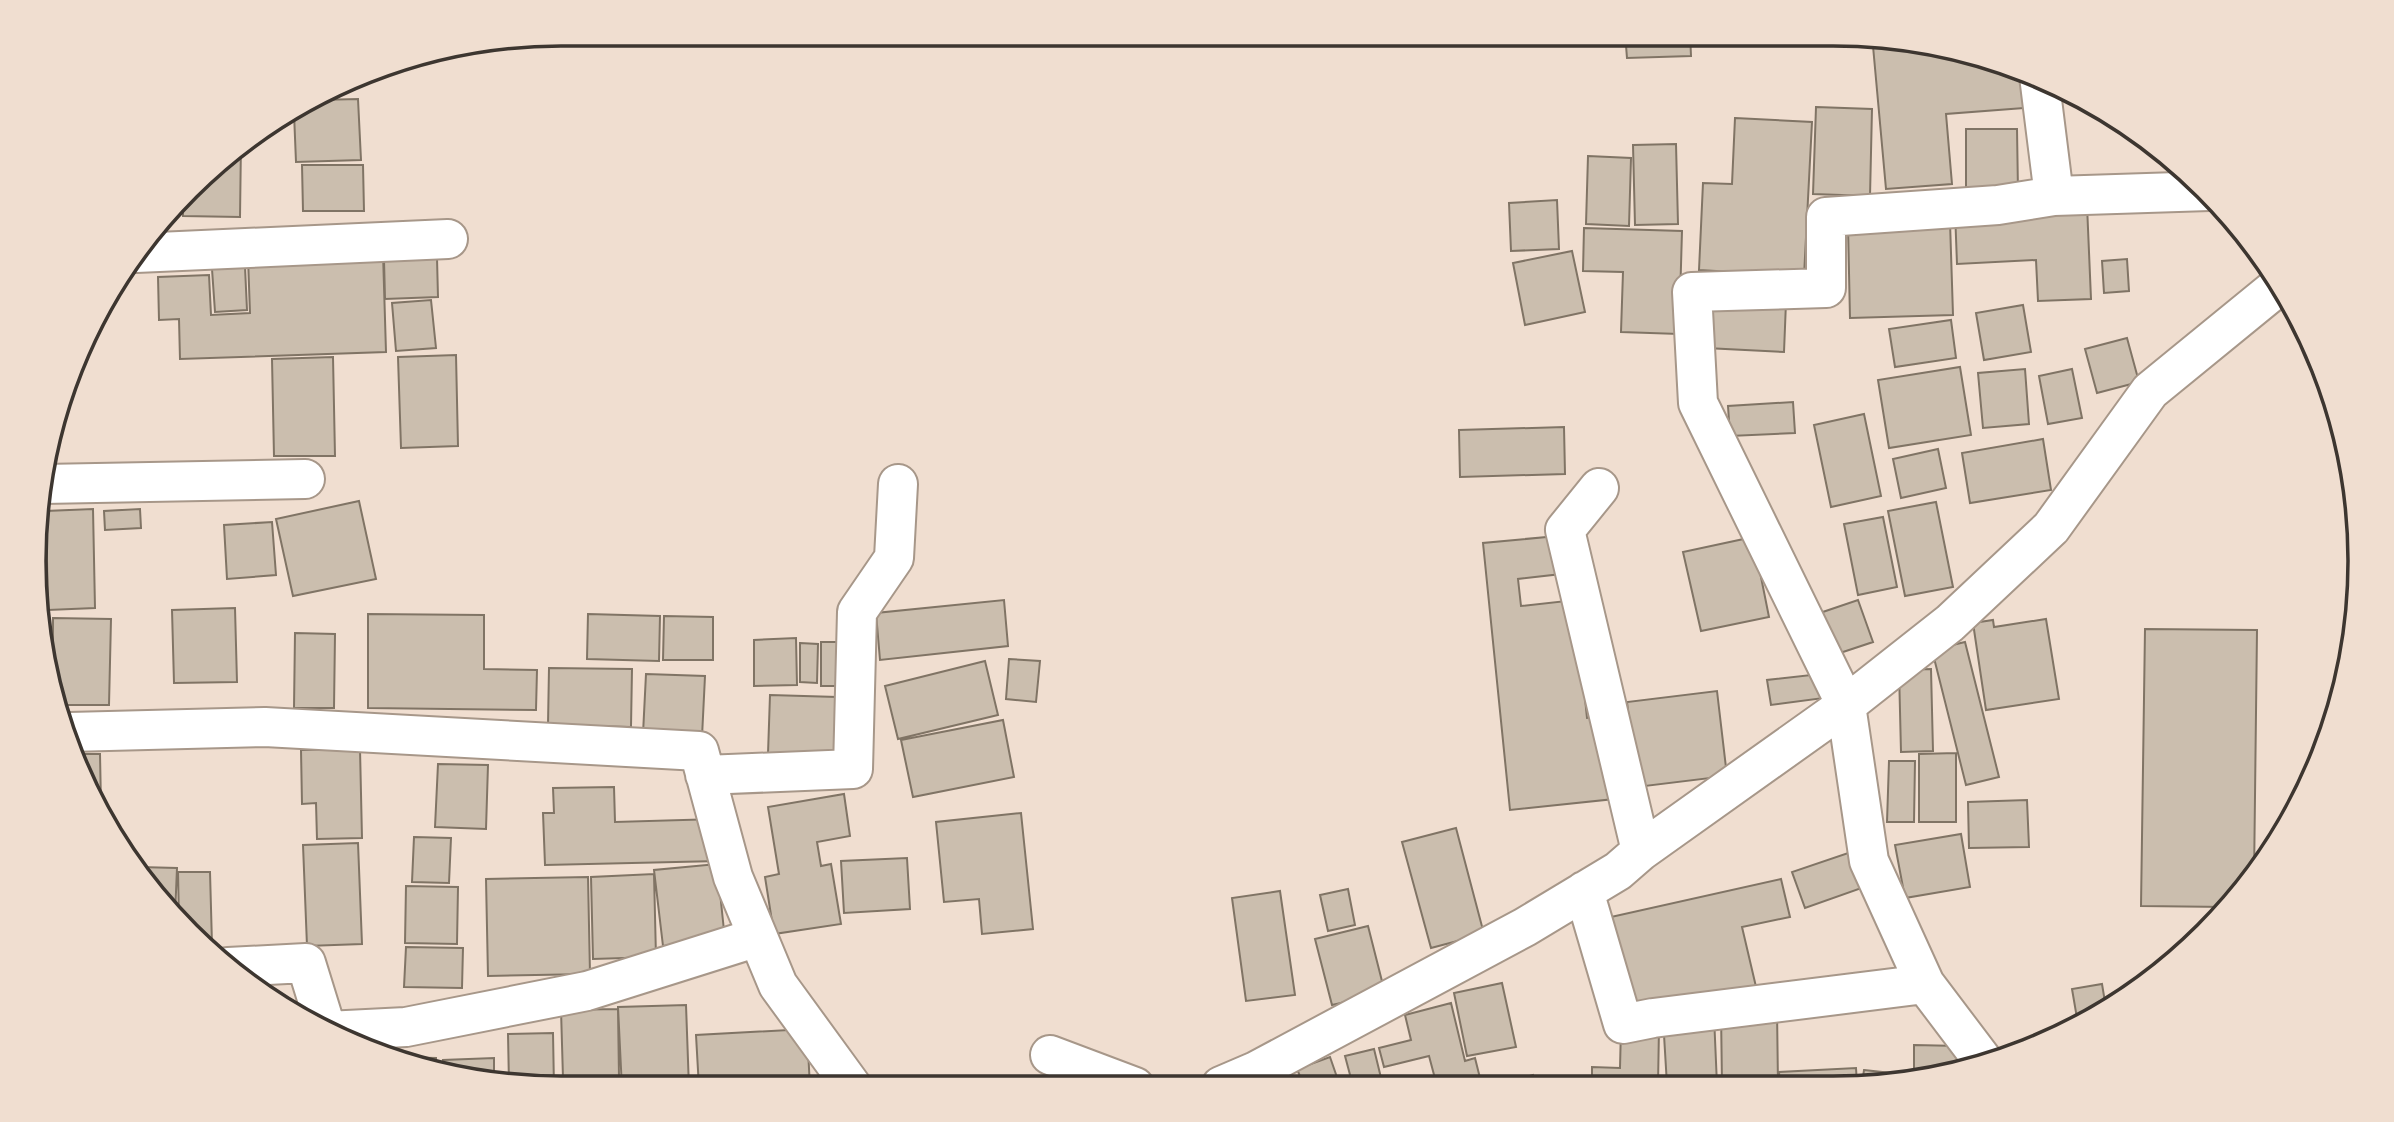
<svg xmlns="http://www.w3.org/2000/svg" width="2394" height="1122" viewBox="0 0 2394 1122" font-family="'DM Sans',sans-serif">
  <rect width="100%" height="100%" fill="#f0ded0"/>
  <path fill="#cbbeae" stroke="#807465" stroke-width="2" d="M 1588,33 L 1620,33 L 1620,44 L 1589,46 Z
    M 1625,33 L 1690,33 L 1691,56 L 1627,58 Z
    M 1797,33 L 1833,33 L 1876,37 L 1876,40 L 1797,45 Z
    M 1919,42 L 1936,43 L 2034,73 L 2037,107 L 1946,114 L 1952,184 L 1886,189 L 1873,46 Z
    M 358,99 L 361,160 L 296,162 L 294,113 L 318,100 Z
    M 1816,107 L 1872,109 L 1870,196 L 1813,194 Z
    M 1735,118 L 1812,122 L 1804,276 L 1699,270 L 1703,183 L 1732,184 Z
    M 1966,129 L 2017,129 L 2018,192 L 1966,192 Z
    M 241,142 L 240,217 L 183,216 L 183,202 Z
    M 1676,144 L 1678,224 L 1635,225 L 1633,145 Z
    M 1588,156 L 1631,158 L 1629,226 L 1586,224 Z
    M 302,165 L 363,165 L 364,211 L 303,211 Z
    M 1557,200 L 1559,249 L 1511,251 L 1509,203 Z
    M 2087,205 L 2091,299 L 2038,301 L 2036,260 L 1957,264 L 1955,211 Z
    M 1950,222 L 1953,315 L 1850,318 L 1848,226 Z
    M 1584,228 L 1682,231 L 1679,334 L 1621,332 L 1623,272 L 1583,271 Z
    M 1572,251 L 1585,312 L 1525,325 L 1513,263 Z
    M 383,253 L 386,352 L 180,359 L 179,319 L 159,320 L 158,277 L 209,275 L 211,315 L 250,313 L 248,258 Z
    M 437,258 L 438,297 L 385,299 L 384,260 Z
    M 2127,259 L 2129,291 L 2104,293 L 2102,261 Z
    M 245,267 L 247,310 L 215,312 L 212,269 Z
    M 1708,299 L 1786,302 L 1784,352 L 1706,348 Z
    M 431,300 L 436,348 L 396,351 L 392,303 Z
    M 2023,305 L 2031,352 L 1984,360 L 1976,313 Z
    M 1951,320 L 1956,358 L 1895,367 L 1889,329 Z
    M 2127,338 L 2139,382 L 2097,393 L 2085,349 Z
    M 456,355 L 458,446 L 401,448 L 398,357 Z
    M 333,357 L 335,456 L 274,456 L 272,359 Z
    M 1960,367 L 1971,435 L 1889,448 L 1878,380 Z
    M 2025,369 L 2029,424 L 1983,428 L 1978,373 Z
    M 2072,369 L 2082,418 L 2048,424 L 2039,376 Z
    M 1793,402 L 1795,433 L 1730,436 L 1728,406 Z
    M 1864,414 L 1881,496 L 1831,507 L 1814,425 Z
    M 1564,427 L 1565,474 L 1460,477 L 1459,430 Z
    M 2043,439 L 2051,490 L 1970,503 L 1962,453 Z
    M 1938,449 L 1946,488 L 1901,498 L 1893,459 Z
    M 359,501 L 376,579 L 293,596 L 276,519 Z
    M 1936,502 L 1953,587 L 1905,596 L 1888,511 Z
    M 93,509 L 95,608 L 48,610 L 46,511 Z
    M 140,509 L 141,528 L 105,530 L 104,511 Z
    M 1883,517 L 1897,587 L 1858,595 L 1844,524 Z
    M 272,522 L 276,575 L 227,579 L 224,525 Z
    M 1557,536 L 1561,574 L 1518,579 L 1521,606 L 1575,600 L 1587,718 L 1606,716 L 1614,799 L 1510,810 L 1483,543 Z
    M 1753,537 L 1769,617 L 1701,631 L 1683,552 Z
    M 1004,600 L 1008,646 L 880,660 L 876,613 Z
    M 1858,600 L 1873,642 L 1828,657 L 1814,615 Z
    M 235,608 L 237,682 L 174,683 L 172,610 Z
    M 368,614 L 484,615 L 484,669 L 537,670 L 536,710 L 368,708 Z
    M 588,614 L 660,616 L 659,661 L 587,659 Z
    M 664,616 L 713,617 L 713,660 L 663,660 Z
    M 38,617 L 46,617 L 48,665 L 38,630 Z
    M 53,618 L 111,619 L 109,705 L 60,705 L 53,679 Z
    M 2046,619 L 2059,699 L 1986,710 L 1973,623 L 1993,620 L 1994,627 Z
    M 2145,629 L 2257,630 L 2254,879 L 2227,907 L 2141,906 Z
    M 295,633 L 335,634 L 334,708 L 294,708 Z
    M 796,638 L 797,685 L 754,686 L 754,640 Z
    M 821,642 L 843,642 L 843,686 L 821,686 Z
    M 1965,642 L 1999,777 L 1966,785 L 1932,650 Z
    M 800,643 L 818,644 L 817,683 L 800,682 Z
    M 1009,659 L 1040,661 L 1036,702 L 1006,699 Z
    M 985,661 L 998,715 L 898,739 L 885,686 Z
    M 549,668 L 632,669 L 631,727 L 548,725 Z
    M 1931,669 L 1933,751 L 1901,752 L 1899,670 Z
    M 646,674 L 705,676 L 702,737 L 643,734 Z
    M 1820,674 L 1824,698 L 1771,705 L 1767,680 Z
    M 1717,691 L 1727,776 L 1637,787 L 1627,702 Z
    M 770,695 L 837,697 L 836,756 L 768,754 Z
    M 1003,720 L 1014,777 L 913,797 L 901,740 Z
    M 360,749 L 362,838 L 317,839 L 316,803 L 302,804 L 301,750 Z
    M 1956,753 L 1956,822 L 1919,822 L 1919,754 Z
    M 75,754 L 100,754 L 101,805 L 95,805 L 88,795 Z
    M 1889,761 L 1915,761 L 1914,822 L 1887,822 Z
    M 438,764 L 488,765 L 486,829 L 435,827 Z
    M 614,787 L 615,822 L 717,819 L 719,861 L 545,865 L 543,813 L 554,813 L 553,788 Z
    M 844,794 L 850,836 L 817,842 L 821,866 L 831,864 L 841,924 L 774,934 L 765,877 L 779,874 L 768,807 Z
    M 2027,800 L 2029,847 L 1969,848 L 1968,802 Z
    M 1021,813 L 1033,929 L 982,934 L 979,899 L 944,902 L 936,822 Z
    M 1456,828 L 1484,934 L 1431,948 L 1402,842 Z
    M 1961,834 L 1970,887 L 1905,898 L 1895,845 Z
    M 414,837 L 451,838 L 449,883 L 412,882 Z
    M 358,843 L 362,944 L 307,946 L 303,845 Z
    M 1860,849 L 1873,884 L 1805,908 L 1792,872 Z
    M 907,858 L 910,909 L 844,913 L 841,861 Z
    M 717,864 L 725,940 L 663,946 L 654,870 Z
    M 139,867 L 177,868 L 175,916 Z
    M 178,872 L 210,872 L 212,944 L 201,945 L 188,934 L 179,922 Z
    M 654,874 L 656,957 L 593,959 L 591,877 Z
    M 588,877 L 590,974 L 488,976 L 486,879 Z
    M 1781,879 L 1790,917 L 1742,927 L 1757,991 L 1625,1020 L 1602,919 Z
    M 406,886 L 458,887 L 457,944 L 405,943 Z
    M 1348,889 L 1355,925 L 1328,931 L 1320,895 Z
    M 1280,891 L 1295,995 L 1246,1001 L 1232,898 Z
    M 1368,926 L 1385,993 L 1332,1005 L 1315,939 Z
    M 406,947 L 463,948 L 462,988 L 404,987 Z
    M 2156,978 L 2155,979 L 2135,991 L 2134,980 Z
    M 1502,983 L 1516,1047 L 1467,1056 L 1454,993 Z
    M 2102,984 L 2106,1008 L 2078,1024 L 2072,989 Z
    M 1451,1003 L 1465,1061 L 1475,1058 L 1482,1086 L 1437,1086 L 1429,1056 L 1384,1067 L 1379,1048 L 1411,1040 L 1405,1015 Z
    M 686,1005 L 689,1088 L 622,1089 L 618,1007 Z
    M 618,1009 L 619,1077 L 563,1078 L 561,1010 Z
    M 1777,1010 L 1778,1085 L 1722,1085 L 1721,1012 Z
    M 1714,1016 L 1717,1085 L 1667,1085 L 1663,1018 Z
    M 1621,1028 L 1659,1028 L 1658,1085 L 1592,1085 L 1592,1067 L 1620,1068 Z
    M 807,1029 L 810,1088 L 699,1088 L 696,1035 Z
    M 553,1033 L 554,1088 L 509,1084 L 508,1034 Z
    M 1914,1045 L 1959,1046 L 1959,1069 L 1914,1081 Z
    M 1374,1049 L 1383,1086 L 1353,1086 L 1345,1056 Z
    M 388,1057 L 436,1058 L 436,1072 Z
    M 1330,1057 L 1340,1086 L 1304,1086 L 1297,1069 Z
    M 494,1058 L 494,1082 L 458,1079 L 444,1074 L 443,1060 Z
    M 1856,1068 L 1857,1084 L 1780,1085 L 1779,1072 Z
    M 1864,1070 L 1909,1075 L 1908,1083 L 1862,1084 Z
    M 1533,1075 L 1536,1085 L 1496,1085 Z
    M 612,1077 L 612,1089 L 568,1089 L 567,1079 Z"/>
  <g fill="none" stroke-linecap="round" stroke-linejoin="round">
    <defs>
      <path id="minor" d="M 2039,76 L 2054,196
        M 136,253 L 448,239
        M 43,484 L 305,479
        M 1599,488 L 1565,530 L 1641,851
        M 69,732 L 265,727 L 699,751 L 733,877 L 778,985 L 853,1088
        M 705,775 L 853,769 L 857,612 L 894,558 L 898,484
        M 1584,891 L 1623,1024 L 1653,1018 L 1925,984
        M 228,967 L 306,963 L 327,1031 L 406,1027 L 587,991 L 758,937
        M 1050,1055 L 1135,1087
        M 1984,1062 L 1925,984 L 1869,861 L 1846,705 L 1698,403 L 1692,292 L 1826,288 L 1826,217 L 1998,205 L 2054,196 L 2209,191
        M 1221,1086 L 1256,1071 L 1525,927 L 1618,871 L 1641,851 L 1846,705 L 1950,623 L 2051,528 L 2150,391 L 2281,284"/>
    </defs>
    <use href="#minor" stroke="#a79789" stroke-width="42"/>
    <use href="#minor" stroke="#fff" stroke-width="38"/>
  </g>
  <path d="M0 0H2394V1122H0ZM561 46H1833A515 515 0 0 1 2348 561V561A515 515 0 0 1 1833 1076H561A515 515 0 0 1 46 561V561A515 515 0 0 1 561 46Z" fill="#f0ded0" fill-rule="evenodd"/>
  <path fill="none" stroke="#3d3630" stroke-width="3.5" d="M561 46H1833A515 515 0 0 1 2348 561V561A515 515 0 0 1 1833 1076H561A515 515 0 0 1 46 561V561A515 515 0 0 1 561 46Z"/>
</svg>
